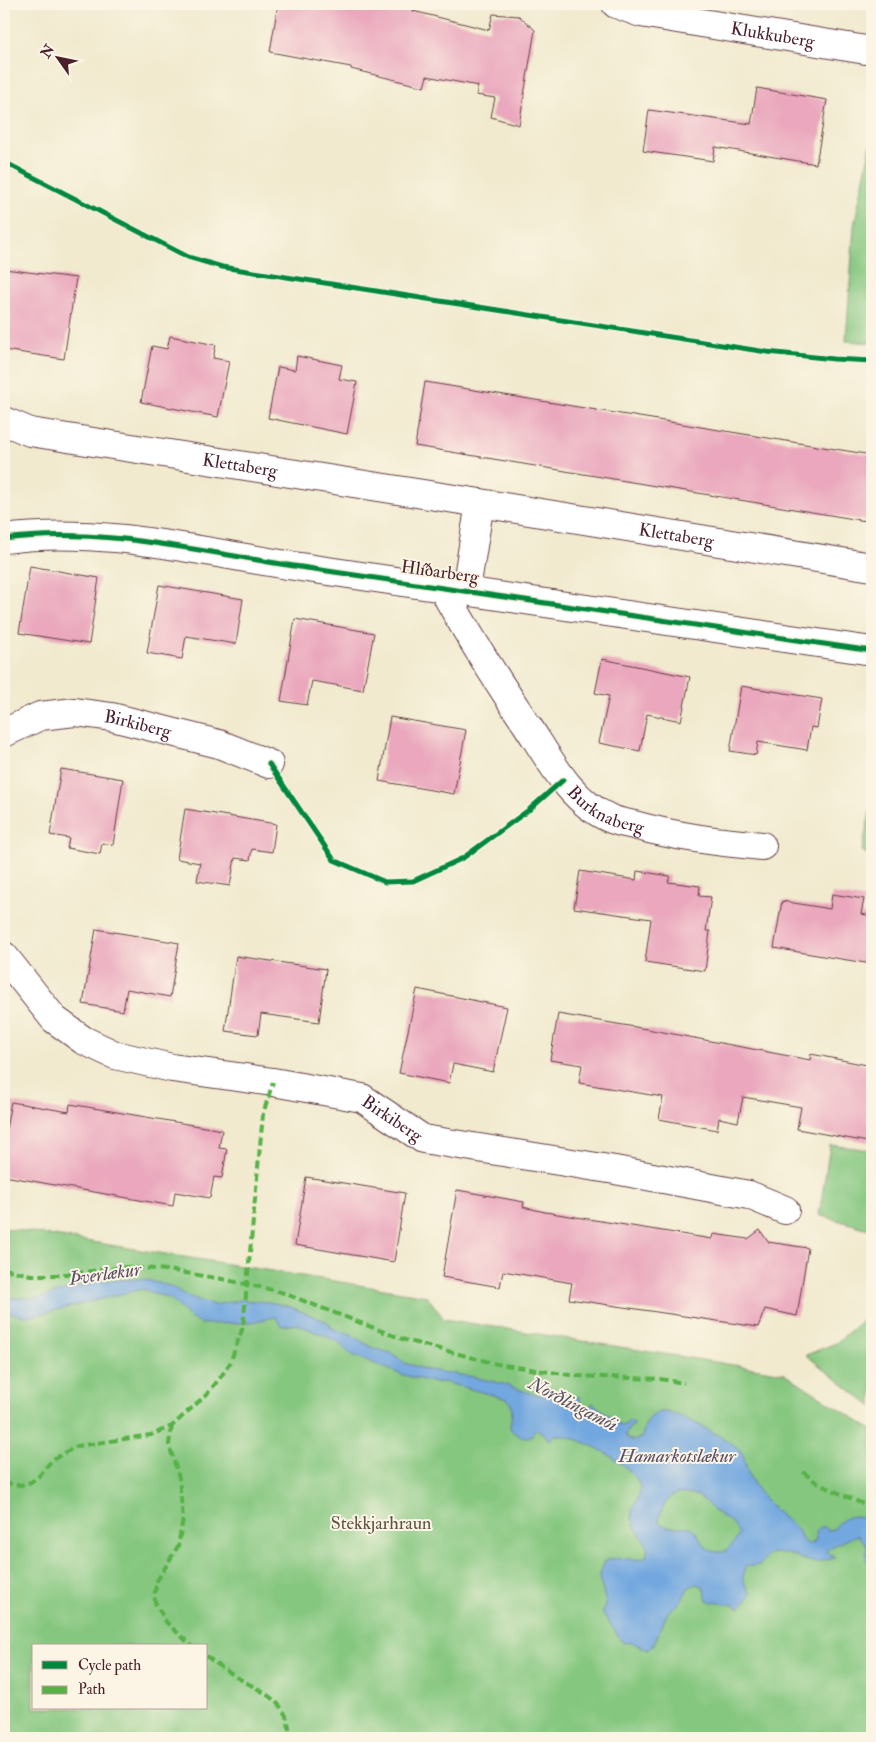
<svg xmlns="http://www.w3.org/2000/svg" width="876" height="1742" viewBox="0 0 876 1742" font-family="'IM FELL Double Pica',serif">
  <rect width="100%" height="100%" fill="#fcf5e5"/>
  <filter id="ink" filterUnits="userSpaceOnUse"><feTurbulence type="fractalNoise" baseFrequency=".02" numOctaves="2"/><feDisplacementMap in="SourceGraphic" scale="10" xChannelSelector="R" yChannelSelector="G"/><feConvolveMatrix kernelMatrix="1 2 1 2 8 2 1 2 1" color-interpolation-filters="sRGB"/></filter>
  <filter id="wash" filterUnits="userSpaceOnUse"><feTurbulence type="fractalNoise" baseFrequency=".0096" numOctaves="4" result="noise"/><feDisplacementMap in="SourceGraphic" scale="20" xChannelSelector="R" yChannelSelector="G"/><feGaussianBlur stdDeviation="1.12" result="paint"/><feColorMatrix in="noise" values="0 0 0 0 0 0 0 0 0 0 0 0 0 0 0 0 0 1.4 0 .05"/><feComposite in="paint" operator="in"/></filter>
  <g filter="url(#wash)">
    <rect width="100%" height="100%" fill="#f1eacf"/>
    <path fill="#86c780" stroke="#687356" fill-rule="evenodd" d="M 872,139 L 872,343 L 846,341 L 854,226 Z
      M 872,801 L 872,857 L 862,851 Z
      M 830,1145 L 872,1150 L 872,1230 L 819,1215 Z
      M 4,1228 L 427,1296 L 444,1319 L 784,1373 L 872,1430 L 872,1738 L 4,1738 ZM 34,1646 L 206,1646 L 206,1708 L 34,1708 Z
      M 872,1312 L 872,1407 L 806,1355 L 836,1343 Z"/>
    <path fill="#72a7df" stroke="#5e6385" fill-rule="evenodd" d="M 143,1279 L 170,1286 L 187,1296 L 214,1305 L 241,1300 L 269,1302 L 288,1306 L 328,1322 L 332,1328 L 353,1336 L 373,1348 L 394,1354 L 404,1363 L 428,1370 L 474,1377 L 503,1384 L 533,1394 L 567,1398 L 580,1397 L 580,1408 L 584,1411 L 588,1410 L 592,1403 L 617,1421 L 619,1425 L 623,1426 L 631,1420 L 633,1422 L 633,1426 L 630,1427 L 625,1435 L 627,1438 L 633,1441 L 642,1437 C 644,1425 648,1415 661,1412 C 673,1409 730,1440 739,1449 C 746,1456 745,1468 750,1477 C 762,1500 775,1511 795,1527 C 801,1531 799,1540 808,1544 L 813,1543 L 816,1539 L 815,1532 L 823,1526 L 828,1530 L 834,1529 C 844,1514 856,1513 872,1521 L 872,1560 L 868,1563 L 866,1561 L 867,1545 L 857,1535 L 829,1548 L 826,1552 L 835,1558 L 815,1563 L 784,1553 C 779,1555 773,1551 768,1555 C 765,1557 763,1562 760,1565 L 745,1567 L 743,1579 L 751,1595 L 740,1608 C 728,1601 719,1605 707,1600 L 703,1586 L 697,1584 L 689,1587 L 680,1603 L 668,1612 L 654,1644 L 648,1650 C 638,1646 635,1641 623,1643 L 602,1612 L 606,1603 L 599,1577 L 605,1561 C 619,1554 636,1564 646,1557 L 648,1547 C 643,1537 633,1528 632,1517 C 630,1505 644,1496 639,1484 C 630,1462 577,1434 554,1435 L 551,1439 L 547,1439 L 545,1434 L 535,1429 L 531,1437 C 522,1437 517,1436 510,1429 C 510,1418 516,1407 507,1399 L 444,1382 L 435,1383 L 403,1375 L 350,1354 L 337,1341 L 297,1324 L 282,1326 L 275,1317 L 247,1323 L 202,1324 L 190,1318 L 171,1299 L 142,1289 L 37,1315 L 22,1316 L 4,1311 L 4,1294 L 14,1298 L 39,1298 L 99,1281 ZM 677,1493 L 698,1496 L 704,1500 L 714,1511 L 732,1523 L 739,1534 L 735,1541 L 724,1552 C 699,1554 704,1534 690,1527 L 667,1527 L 659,1522 C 659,1510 667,1498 677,1493 Z"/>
    <g id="blocks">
      <path fill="#eaa7bd" d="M 278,4 L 415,4 L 413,11 L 489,30 L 493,14 L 519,16 L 535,30 L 519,125 L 491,117 L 495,98 L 476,95 L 478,86 L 427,76 L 424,87 L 351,69 L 351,67 L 270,52 Z
        M 757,88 L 827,100 L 816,164 L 715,147 L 713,161 L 643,151 L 649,110 L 751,124 Z
        M 4,269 L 76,278 L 64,359 L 4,350 Z
        M 170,336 L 216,345 L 213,358 L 229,361 L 218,417 L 141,402 L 152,346 L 167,349 Z
        M 297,356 L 342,365 L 339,379 L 357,382 L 347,434 L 268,418 L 278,367 L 295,370 Z
        M 425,382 L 872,455 L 872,522 L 415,446 Z
        M 30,566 L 99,578 L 89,644 L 19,633 Z
        M 159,585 L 243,599 L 236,644 L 186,636 L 182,659 L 147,653 Z
        M 295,619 L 374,633 L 363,690 L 312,681 L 307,705 L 281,701 Z
        M 602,659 L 690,677 L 681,721 L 647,714 L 640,751 L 599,743 L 609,696 L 595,693 Z
        M 741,686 L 822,699 L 817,728 L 811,727 L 807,750 L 758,742 L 756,755 L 730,751 Z
        M 390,717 L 466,730 L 454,794 L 379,781 Z
        M 61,769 L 123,779 L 113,845 L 102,843 L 100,854 L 67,848 L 69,838 L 50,835 Z
        M 185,809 L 276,824 L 272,852 L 252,849 L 250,860 L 235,858 L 230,886 L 197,881 L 200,863 L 177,859 Z
        M 580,871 L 636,880 L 637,871 L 670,876 L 668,882 L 700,886 L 699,896 L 711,897 L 706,931 L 710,931 L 705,971 L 645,962 L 651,919 L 574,908 Z
        M 832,894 L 864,899 L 861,914 L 872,916 L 872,964 L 774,948 L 782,901 L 830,909 Z
        M 96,929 L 179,943 L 170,997 L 127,989 L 123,1011 L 83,1004 Z
        M 236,956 L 326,969 L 319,1022 L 261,1014 L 258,1035 L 225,1031 Z
        M 417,989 L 507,1007 L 493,1072 L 453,1064 L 449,1083 L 399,1073 Z
        M 558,1014 L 647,1029 L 810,1060 L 811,1054 L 872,1066 L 872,1118 L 868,1142 L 797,1129 L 801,1107 L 743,1097 L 738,1122 L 719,1118 L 717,1130 L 659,1119 L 663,1097 L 579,1083 L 582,1065 L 550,1060 Z
        M 11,1102 L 69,1112 L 70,1104 L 222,1130 L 219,1148 L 227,1149 L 222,1178 L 214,1177 L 210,1198 L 175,1192 L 173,1206 L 4,1176 L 4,1140 Z
        M 306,1177 L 405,1193 L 394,1262 L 295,1245 Z
        M 457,1190 L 524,1202 L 523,1207 L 545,1212 L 712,1239 L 713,1234 L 748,1239 L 760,1230 L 768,1242 L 808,1248 L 797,1316 L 765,1309 L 758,1327 L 569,1299 L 572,1283 L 503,1271 L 500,1287 L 442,1277 Z"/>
    </g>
  </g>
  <g filter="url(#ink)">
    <use href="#blocks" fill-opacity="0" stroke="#633d44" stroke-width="1"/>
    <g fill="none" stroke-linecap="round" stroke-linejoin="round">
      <defs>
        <g id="minor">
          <path id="s1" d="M 616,4 L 641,13 L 872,51"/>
          <path id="s2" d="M 4,421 L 30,432 L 480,503 L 466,589"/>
          <path id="s3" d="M 480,503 L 872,567"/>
          <path id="s4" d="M 441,585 C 467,634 496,679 527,725 C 549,758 570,801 609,818 C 617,822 626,823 634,825 C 677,837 719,842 762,846"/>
          <path id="s5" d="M 4,733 L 40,716 L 75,712 L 112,717 L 219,744 L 269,764"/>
          <path id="s6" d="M 4,956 L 54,1019 L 83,1040 L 115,1055 L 172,1068 L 273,1082 L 362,1098 L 423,1139 L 615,1170 L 749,1195 L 785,1210"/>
        </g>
        <path id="tertiary" d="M 4,539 C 109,525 211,555 314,569 C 500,595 686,623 872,651"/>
      </defs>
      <use href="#minor" stroke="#633d44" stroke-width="30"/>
      <use href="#tertiary" stroke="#633d44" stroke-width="30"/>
      <use href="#minor" stroke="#fff" stroke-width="28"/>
      <use href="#tertiary" stroke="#fff" stroke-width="28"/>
      <path stroke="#57b146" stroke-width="4" stroke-dasharray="8 4" stroke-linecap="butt" d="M 4,1269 L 31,1275 L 57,1275 L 125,1267 L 168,1270 L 222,1279 L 278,1291 L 405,1340 L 497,1364 L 576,1376 L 660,1379 L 684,1383
        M 172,1426 L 169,1444 L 179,1478 L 183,1519 L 178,1546 L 157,1581 L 154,1596 L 156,1605 L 167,1623 L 192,1646
        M 803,1472 L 817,1483 L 872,1508
        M 4,1483 L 21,1485 L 31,1482 L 40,1475 L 52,1460 L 77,1446 L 151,1435 L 172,1426 L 207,1394 L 220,1378 L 230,1363 L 243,1327 L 263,1114 L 273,1082
        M 206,1656 C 217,1664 227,1672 238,1678 C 264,1693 292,1703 289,1738"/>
      <defs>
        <path id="cycleway" d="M 4,162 L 188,257 L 222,267 L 767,352 L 834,359 L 872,361
          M 4,539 C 109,525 211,555 314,569 C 500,595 686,623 872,651
          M 269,764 L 334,860 L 385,882 L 413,881 L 463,858 L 530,809 L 563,780"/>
      </defs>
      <use href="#cycleway" stroke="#fcf5e5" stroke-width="8"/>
      <use href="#cycleway" stroke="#00873e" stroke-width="5"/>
    </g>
  </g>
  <g text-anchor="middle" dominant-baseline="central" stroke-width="4" stroke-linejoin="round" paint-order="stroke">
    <g font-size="18" fill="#4a1f2b" stroke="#fcf5e5">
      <text stroke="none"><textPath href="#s1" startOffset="160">Klukkuberg</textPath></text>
      <text stroke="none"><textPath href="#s2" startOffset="241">Klettaberg</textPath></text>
      <text stroke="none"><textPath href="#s3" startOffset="199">Klettaberg</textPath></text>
      <text transform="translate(440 572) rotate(8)">Hlíðarberg</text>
      <text stroke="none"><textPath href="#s5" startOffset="139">Birkiberg</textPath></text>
      <text stroke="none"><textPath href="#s4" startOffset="284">Burknaberg</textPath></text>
      <text stroke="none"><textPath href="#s6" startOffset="439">Birkiberg</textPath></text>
    </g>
    <g font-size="18" fill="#5c5144" stroke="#fcf5e5">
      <text x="381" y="1523">Stekkjarhraun</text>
    </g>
    <g font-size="19" font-style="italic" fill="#584f6a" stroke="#fcf5e5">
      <text transform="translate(105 1274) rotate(-8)">Þverlækur</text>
      <text transform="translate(573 1404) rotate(27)">Norðlingamói</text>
      <text x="677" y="1456">Hamarkotslækur</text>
    </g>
  </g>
  <rect width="876" height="1742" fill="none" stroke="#fcf5e5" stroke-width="20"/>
  <rect x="32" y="1644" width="175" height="65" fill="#fcf5e5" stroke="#b59f9b"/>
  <rect x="42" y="1661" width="25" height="8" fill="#00873e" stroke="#b59f9b"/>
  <text x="78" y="1670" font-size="15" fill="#4a1f2b">Cycle path</text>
  <rect x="42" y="1686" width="25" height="8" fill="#57b146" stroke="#b59f9b"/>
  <text x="78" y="1694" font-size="15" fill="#4a1f2b">Path</text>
  <g transform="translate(58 58) rotate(303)" stroke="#fcf5e5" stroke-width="4" paint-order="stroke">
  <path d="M0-4L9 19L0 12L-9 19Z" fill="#4a1f2b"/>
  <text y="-8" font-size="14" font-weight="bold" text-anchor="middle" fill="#4a1f2b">N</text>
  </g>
</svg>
